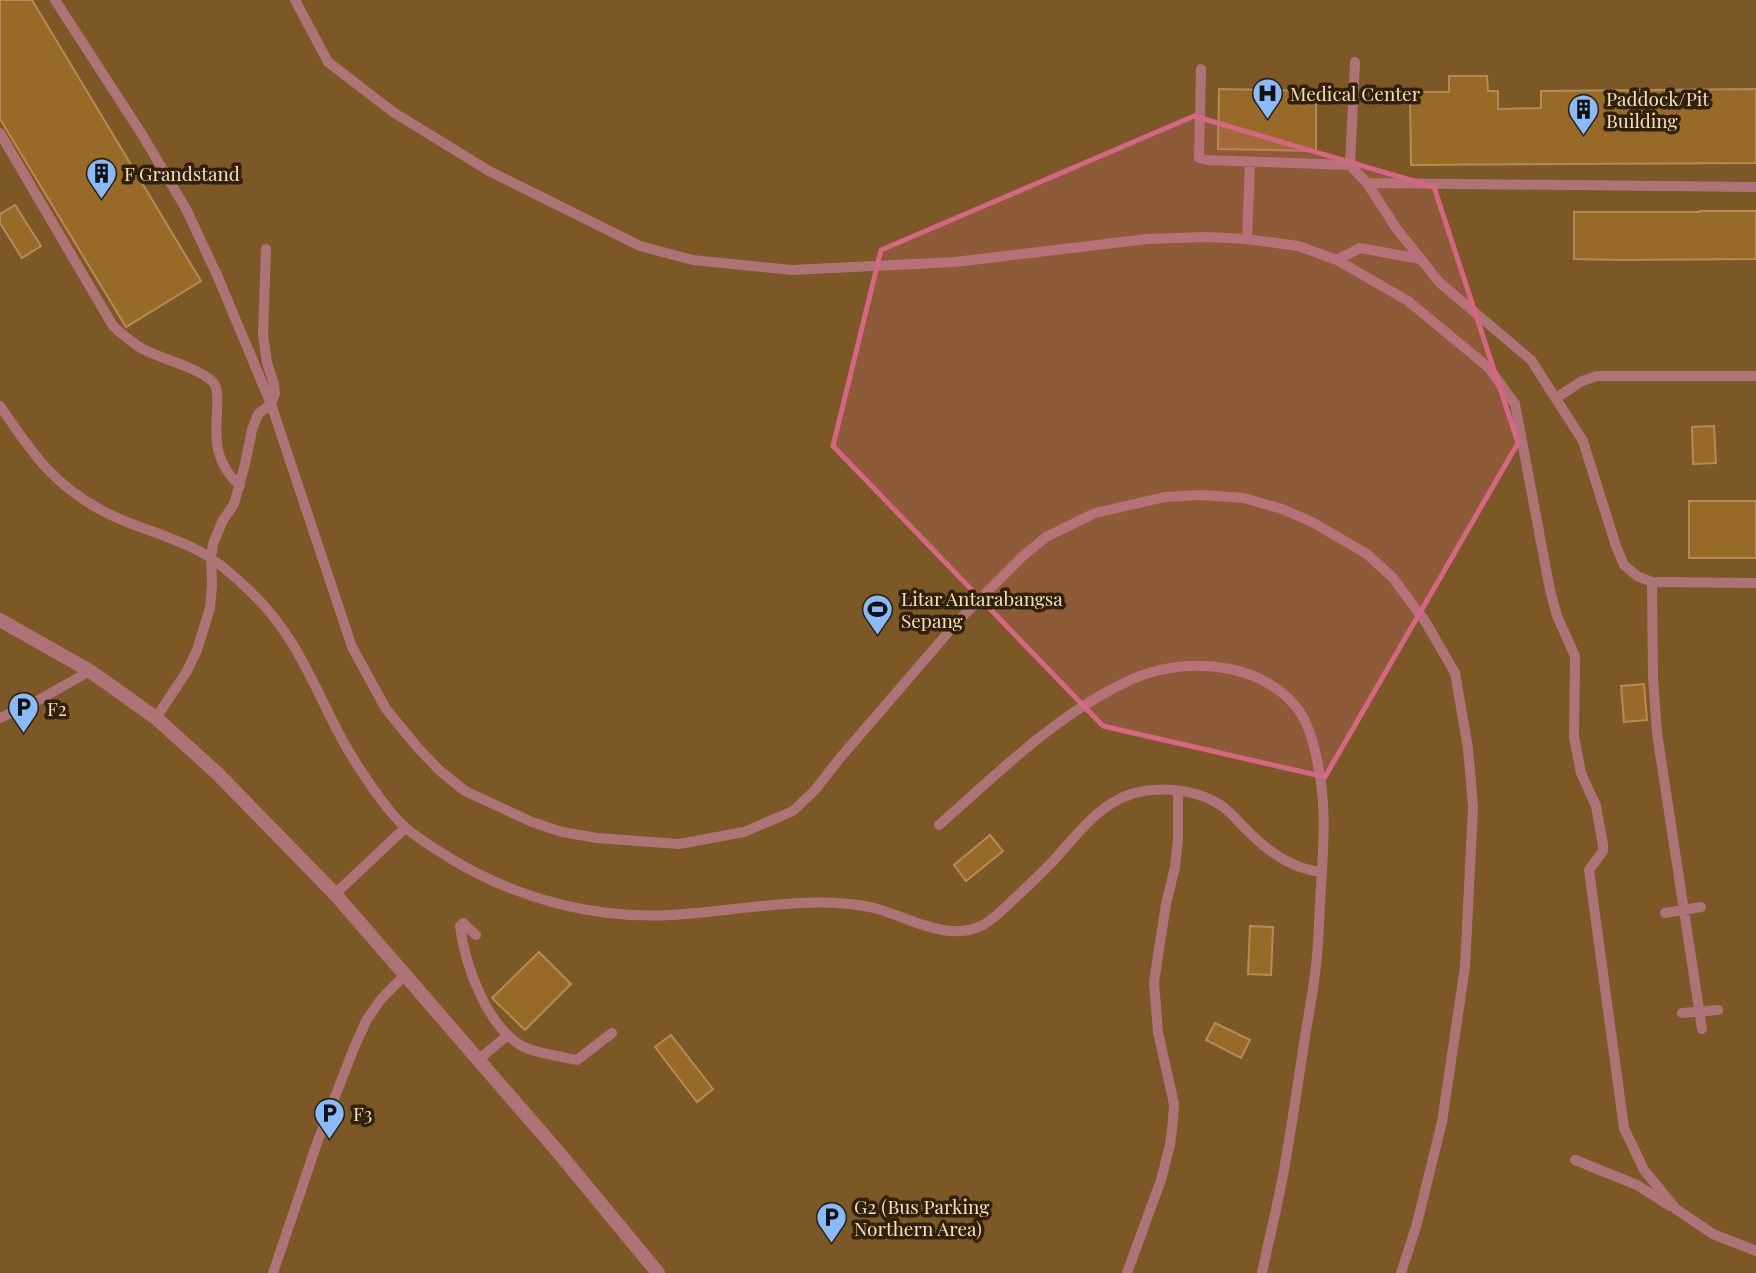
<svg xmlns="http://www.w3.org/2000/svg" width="1756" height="1273" viewBox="0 0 1756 1273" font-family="'Playfair Display',serif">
  <rect width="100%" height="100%" fill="#53380b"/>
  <path fill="#7b5826" d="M 0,0 L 1756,0 L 1756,1273 L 0,1273 Z"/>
  <path fill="#976b27" stroke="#b38c55" stroke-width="2" d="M 0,0 L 32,0 L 201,281 L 126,327 L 0,119 Z
    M 1449,76 L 1487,76 L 1488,91 L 1498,91 L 1498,109 L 1541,108 L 1541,91 L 1756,89 L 1756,163 L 1411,165 L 1410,92 L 1449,92 Z
    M 1219,89 L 1316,91 L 1316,151 L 1218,149 Z
    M 15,205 L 41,246 L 22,258 L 0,223 L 0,214 Z
    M 1699,211 L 1756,211 L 1756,259 L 1623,260 L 1574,259 L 1574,212 L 1699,212 Z
    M 1714,426 L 1716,463 L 1693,464 L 1692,427 Z
    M 1689,501 L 1756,501 L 1756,558 L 1689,558 Z
    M 1644,684 L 1647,720 L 1624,722 L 1621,686 Z
    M 990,835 L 1003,851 L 966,881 L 954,865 Z
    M 1250,926 L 1273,927 L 1271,975 L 1248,974 Z
    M 539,952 L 571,984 L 525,1030 L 492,998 Z
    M 1215,1023 L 1250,1040 L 1241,1058 L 1206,1040 Z
    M 671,1035 L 713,1089 L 697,1102 L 655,1047 Z"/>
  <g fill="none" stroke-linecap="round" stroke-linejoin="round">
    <path stroke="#ae7377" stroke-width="10" d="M 55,0 L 143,136 L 186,209 L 217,275 L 271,404 L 352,647 L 386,709 L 418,748 L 439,770 L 465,791 L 532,822 L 562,832 L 597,838 L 679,844 L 744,832 L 793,811 L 815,790 L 840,758 L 958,621 L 1023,556 L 1046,537 L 1095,513 L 1165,497 L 1202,495 L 1244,498 L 1282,509 L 1312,522 L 1367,554 L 1393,578 L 1425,621 L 1455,673 L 1468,748 L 1473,807 L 1465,967 L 1442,1122 L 1416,1227 L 1401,1273
      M 295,0 L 328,62 L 393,112 L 489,171 L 640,246 L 693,260 L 792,270 L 955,262 L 1147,239 L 1207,237 L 1247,239 L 1298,246 L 1337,260 L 1408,301 L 1488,367 L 1515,404 L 1550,590 L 1557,616 L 1575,656 L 1574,737 L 1581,773 L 1596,806 L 1603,845 L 1603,851 L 1589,870 L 1624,1128 L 1644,1170 L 1676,1209 L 1713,1234 L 1756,1251
      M 1201,69 L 1199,158 L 1206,160 L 1350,165 L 1367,183 L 1396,228 L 1439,282 L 1531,360 L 1583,441 L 1616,546 L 1624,565 L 1637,576 L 1652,582 L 1756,583
      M 0,133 L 113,326 C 123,335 132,343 143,349 C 161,359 207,370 215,385 C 219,393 217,404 217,412 C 215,443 216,464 240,486
      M 1350,165 L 1355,62
      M 1367,183 L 1756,187
      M 1247,239 L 1250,162
      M 1337,260 L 1360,248 L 1420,259
      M 1556,398 L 1582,381 L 1597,376 L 1756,376
      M 0,406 C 31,451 51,483 101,510 C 130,526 162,533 191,547 C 213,557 232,574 250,591 C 293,632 310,677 336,728 C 347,750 360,770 374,790 C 384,803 393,817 406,828 C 420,840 437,850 453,860 C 518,899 594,919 671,915 C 730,912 790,898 849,904 C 860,905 871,907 881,910 C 913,920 950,942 983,925 C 995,918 1005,908 1014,899 C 1028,886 1042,873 1055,859 C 1080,831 1104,797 1144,791 C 1169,787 1200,791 1222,806 C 1233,814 1241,825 1251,834 C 1271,854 1294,869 1322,872
      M 1652,582 L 1653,678 L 1657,733 L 1702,1029
      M 0,718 L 35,702 L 90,671
      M 156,718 L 187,671 L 197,650 L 210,608 L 212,585 L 211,558 L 213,544 L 223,520 L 234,504 L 245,464 L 252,430 L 258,414 L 271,404 L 275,394 L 274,384 L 267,363 L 263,335 L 266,249
      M 939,825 C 997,774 1053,718 1122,684 C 1156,667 1193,662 1230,669 C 1257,674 1284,689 1300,712 C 1308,724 1312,738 1315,751 C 1327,800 1324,838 1321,887 C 1319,914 1319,940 1316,966 C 1313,994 1307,1022 1303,1050 C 1297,1090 1291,1130 1284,1170 C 1278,1204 1269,1239 1262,1273
      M 335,894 L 405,828
      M 1665,913 L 1701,907
      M 476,935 L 463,923 L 460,926 C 465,965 487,1028 524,1047 C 535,1053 564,1057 577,1060 L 612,1033
      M 1682,1013 L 1718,1010
      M 478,1060 L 508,1035
      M 1575,1160 L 1637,1185 L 1670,1206
      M 273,1273 L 317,1143 L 354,1048 L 366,1021 L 381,999 L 405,975
      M 1127,1273 L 1161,1180 L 1170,1145 L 1173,1121 L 1174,1104 L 1158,1032 L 1154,982 L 1166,904 L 1175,867 L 1178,839 L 1178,791"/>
    <path stroke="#ae7377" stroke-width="14" d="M 0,620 L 90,671 L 156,718 L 218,774 L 335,894 L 559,1153 L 658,1273"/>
  </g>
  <path fill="#d56784" fill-opacity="0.2" stroke="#d56784" stroke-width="5" stroke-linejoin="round" d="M 1194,116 L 1434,187 L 1518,443 L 1325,777 L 1103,726 L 833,446 L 881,250 Z"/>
  <defs>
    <symbol id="hospital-pin" viewBox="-11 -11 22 30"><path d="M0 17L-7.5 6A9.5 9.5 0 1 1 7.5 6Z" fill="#87bbfb" stroke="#31210a"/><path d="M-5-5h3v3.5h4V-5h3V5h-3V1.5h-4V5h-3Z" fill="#111"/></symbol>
    <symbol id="building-pin" viewBox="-11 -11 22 30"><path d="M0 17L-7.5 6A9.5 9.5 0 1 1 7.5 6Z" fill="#87bbfb" stroke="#31210a"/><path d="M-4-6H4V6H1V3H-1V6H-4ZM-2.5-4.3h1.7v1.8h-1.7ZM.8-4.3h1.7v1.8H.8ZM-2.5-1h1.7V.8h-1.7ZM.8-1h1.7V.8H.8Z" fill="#111"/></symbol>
    <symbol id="stadium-pin" viewBox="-11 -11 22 30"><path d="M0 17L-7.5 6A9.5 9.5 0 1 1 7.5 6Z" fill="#87bbfb" stroke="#31210a"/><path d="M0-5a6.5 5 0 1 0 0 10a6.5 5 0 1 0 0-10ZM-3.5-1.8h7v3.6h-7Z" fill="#111"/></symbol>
    <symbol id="parking-pin" viewBox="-11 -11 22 30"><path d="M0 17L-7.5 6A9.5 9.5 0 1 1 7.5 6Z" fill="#87bbfb" stroke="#31210a"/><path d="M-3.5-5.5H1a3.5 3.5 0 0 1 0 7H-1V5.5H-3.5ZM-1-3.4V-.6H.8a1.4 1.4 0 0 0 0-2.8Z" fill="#111"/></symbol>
  </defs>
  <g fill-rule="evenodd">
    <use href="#hospital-pin" x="1250" y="76" width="35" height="47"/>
    <use href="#building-pin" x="1566" y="92" width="35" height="47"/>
    <use href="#building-pin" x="84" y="156" width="35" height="47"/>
    <use href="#stadium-pin" x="860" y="592" width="35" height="47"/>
    <use href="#parking-pin" x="6" y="690" width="35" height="47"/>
    <use href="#parking-pin" x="312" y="1096" width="35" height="47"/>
    <use href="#parking-pin" x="814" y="1200" width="35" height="47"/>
  </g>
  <g text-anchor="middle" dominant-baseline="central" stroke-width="7" stroke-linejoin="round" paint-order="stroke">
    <g font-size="19" fill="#f2ddc1" stroke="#31210a" text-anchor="start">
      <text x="1290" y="93">Medical Center</text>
      <text x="1606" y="98">Paddock/Pit<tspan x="1606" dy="22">Building</tspan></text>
      <text x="124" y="173">F Grandstand</text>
      <text x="901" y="598">Litar Antarabangsa<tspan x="901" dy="22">Sepang</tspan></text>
      <text x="47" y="708">F2</text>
      <text x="353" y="1113">F3</text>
      <text x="854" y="1206">G2 (Bus Parking<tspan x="854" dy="22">Northern Area)</tspan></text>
    </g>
  </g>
</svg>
